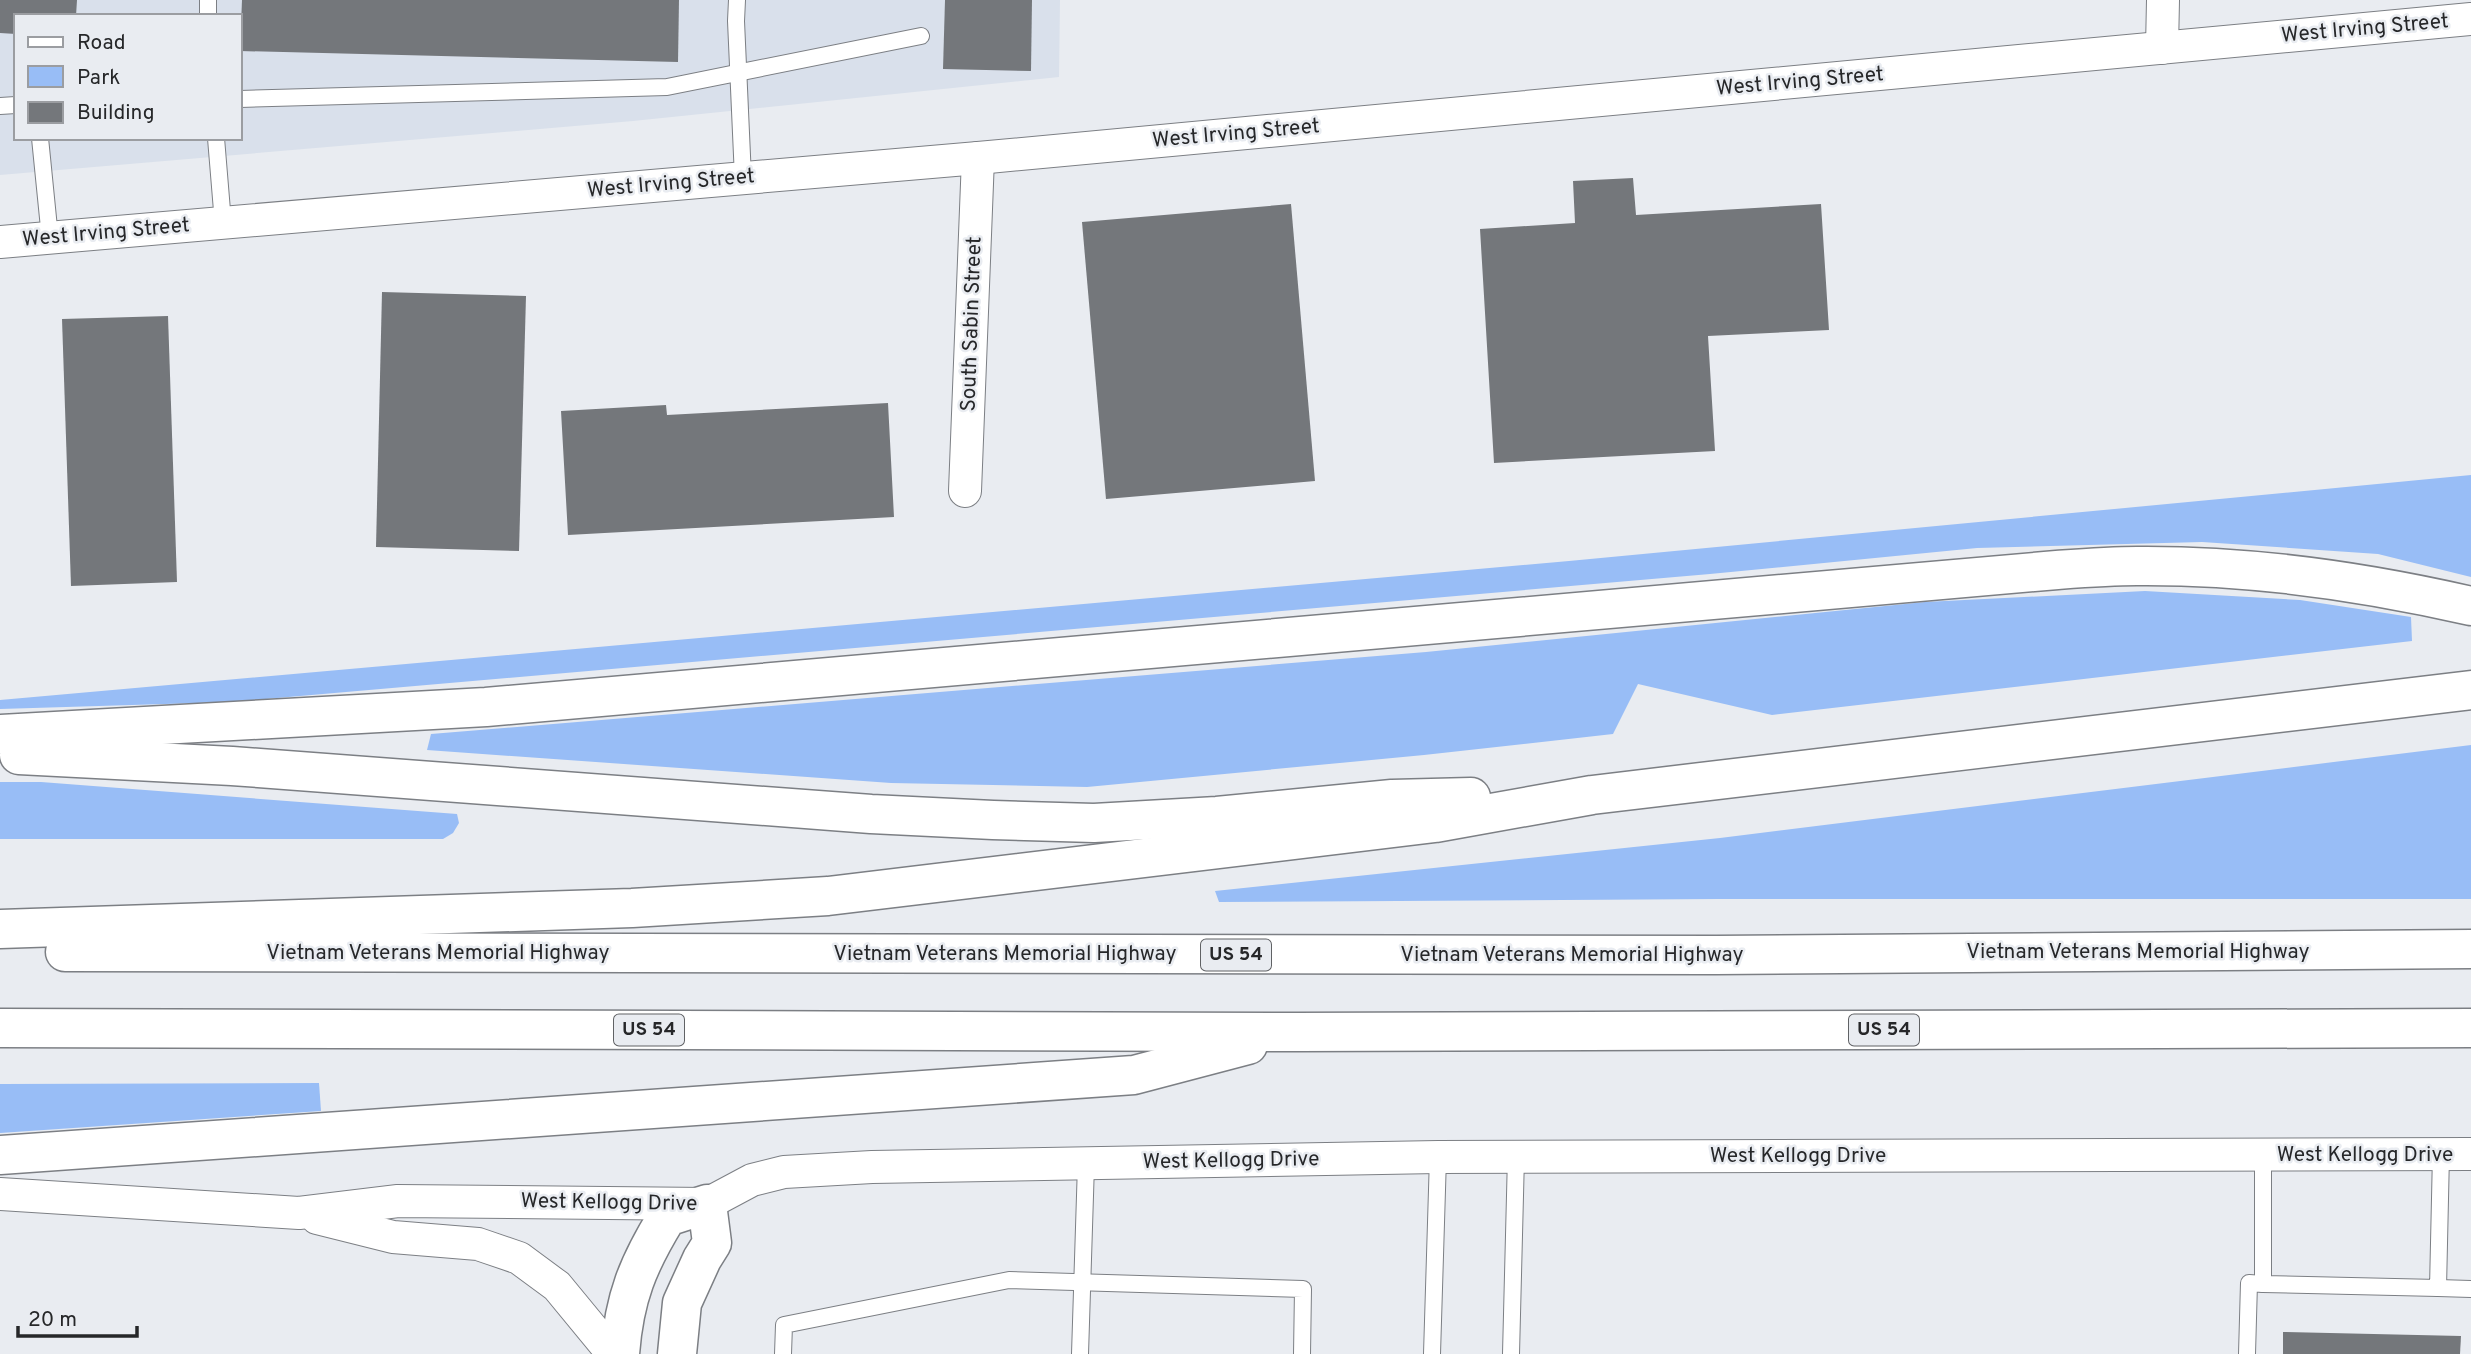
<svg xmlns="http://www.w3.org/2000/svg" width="2471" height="1354" font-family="Overpass,sans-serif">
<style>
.built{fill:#d9e0eb;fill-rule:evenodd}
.green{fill:#98bdf6}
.building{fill:#74777b}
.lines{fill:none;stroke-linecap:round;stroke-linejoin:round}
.service-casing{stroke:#7c7f84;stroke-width:18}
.minor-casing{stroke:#7c7f84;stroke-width:34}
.tertiary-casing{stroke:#7c7f84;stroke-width:41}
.motorway-casing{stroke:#7c7f84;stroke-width:41}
.service{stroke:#fff;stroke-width:16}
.minor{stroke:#fff;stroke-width:32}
.tertiary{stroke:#fff;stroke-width:38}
.motorway{stroke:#fff;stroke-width:38}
.labels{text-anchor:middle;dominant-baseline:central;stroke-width:5;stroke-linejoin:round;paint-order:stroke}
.shield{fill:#e9ecf1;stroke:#606265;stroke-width:2}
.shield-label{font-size:19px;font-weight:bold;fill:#262729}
.street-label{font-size:21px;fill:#262729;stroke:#e9ecf1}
</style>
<rect width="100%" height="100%" fill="#e9ecf1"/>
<path class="built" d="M 0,0 L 1060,0 L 1059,77 L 633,121 L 0,175 ZM 16,16 L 240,16 L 240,138 L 16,138 Z"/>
<g class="green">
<polygon points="2471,475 2471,577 2378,554 2202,542 1977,548 1710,574 231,702 0,709 0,700 1569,561"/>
<polygon points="2145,591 2300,600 2411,617 2412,641 1772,715 1638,684 1613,734 1424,755 1087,787 891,783 427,750 431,734 1426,652 1925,602"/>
<polygon points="2471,745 2471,899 1717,899 1219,902 1215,891 1720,838"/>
<polygon points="0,782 41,782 457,814 459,823 453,833 443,839 0,839"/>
<polygon points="319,1083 321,1111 0,1133 0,1084"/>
</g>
<g class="building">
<polygon points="0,0 77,0 76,16 16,16 16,34 0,33"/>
<polygon points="242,0 679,0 678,62 240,51"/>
<polygon points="945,0 1032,0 1031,71 943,69"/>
<polygon points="1633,178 1636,215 1821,204 1829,330 1708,336 1715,451 1494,463 1480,229 1575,223 1573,181"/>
<polygon points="1291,204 1315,481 1106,499 1082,222"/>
<polygon points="382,292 526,296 519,551 376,547"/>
<polygon points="168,316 177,582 71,586 62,319"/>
<polygon points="888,403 894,517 568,535 561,411 666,405 667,415"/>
<polygon points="2283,1332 2461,1336 2460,1354 2283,1354"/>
</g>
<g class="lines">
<defs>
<g id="service">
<polyline points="208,0 208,16"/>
<polyline points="737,0 736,21 743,178"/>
<polyline points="240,99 667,87 921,36"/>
<polyline points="0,106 16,105"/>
<polyline points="40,138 50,238"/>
<polyline points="216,138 223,223"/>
<polyline points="2263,1155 2263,1284 2438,1288 2441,1154"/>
<polyline points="2438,1288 2471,1289"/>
<polyline points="783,1354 784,1325 1009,1280 1303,1289 1302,1354"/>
<polyline points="1080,1354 1086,1164"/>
<polyline points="1432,1354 1438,1157"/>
<polyline points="1511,1354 1516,1156"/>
<polyline points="2247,1354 2249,1283 2263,1284"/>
</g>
<g id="minor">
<polyline points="2162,48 2163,0"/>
<polyline points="0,242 978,158 2471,19"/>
<polyline points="965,491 978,158"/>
<polyline points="0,1194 299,1213 398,1201 707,1204 752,1180 784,1172 872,1167 1438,1157 2471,1154"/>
<polyline points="317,1218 393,1237 478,1244 519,1258 557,1286 613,1354"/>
</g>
<path id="tertiary" d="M 620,1354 C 624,1298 638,1264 667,1217 L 707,1204 L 712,1243 L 702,1259 L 682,1303 L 677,1354"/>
<g id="motorway">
<path d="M 0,734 L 486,707 L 2057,570 C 2084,568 2110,566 2137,566 C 2249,565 2362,581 2471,606"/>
<polyline points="19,755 232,766 871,814 993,820 1094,823 1217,816 1392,799 1471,797"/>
<polyline points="0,929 632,908 828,896 1435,823 1592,795 2471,690"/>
<polyline points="65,952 1716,955 2471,949"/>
<polyline points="0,1028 1298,1032 2471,1028"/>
<polyline points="0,1155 1134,1075 1248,1045"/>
</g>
</defs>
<use href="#service" class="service-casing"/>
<use href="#minor" class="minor-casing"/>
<use href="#tertiary" class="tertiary-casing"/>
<use href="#motorway" class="motorway-casing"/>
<use href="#service" class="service"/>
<use href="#minor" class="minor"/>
<use href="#tertiary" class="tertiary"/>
<use href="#motorway" class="motorway"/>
</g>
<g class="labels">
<g class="shield">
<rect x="1201" y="939.5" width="70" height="31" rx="5"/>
<rect x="614" y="1014.5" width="70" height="31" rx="5"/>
<rect x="1849" y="1014.5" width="70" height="31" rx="5"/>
</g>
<g class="shield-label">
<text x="1236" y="955">US 54</text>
<text x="649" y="1030">US 54</text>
<text x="1884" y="1030">US 54</text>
</g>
<g class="street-label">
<text transform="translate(2365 29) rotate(-5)">West Irving Street</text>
<text transform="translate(1800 82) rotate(-5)">West Irving Street</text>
<text transform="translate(1236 134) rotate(-5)">West Irving Street</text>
<text transform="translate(671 184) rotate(-5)">West Irving Street</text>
<text transform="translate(106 233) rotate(-5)">West Irving Street</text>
<text transform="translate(972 324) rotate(-88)">South Sabin Street</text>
<text x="2138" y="952">Vietnam Veterans Memorial Highway</text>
<text x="438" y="953">Vietnam Veterans Memorial Highway</text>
<text x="1005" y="954">Vietnam Veterans Memorial Highway</text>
<text x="1572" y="955">Vietnam Veterans Memorial Highway</text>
<text x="2365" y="1155">West Kellogg Drive</text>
<text x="1798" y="1156">West Kellogg Drive</text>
<text transform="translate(1231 1161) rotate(-1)">West Kellogg Drive</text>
<text transform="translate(609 1203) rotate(1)">West Kellogg Drive</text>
</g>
</g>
<rect x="14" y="14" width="228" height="126" fill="#e9ecf1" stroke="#9b9da1" stroke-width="2"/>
<rect x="28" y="37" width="35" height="10" fill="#ffffff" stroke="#9b9da1" stroke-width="2"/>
<text x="77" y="49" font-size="21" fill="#262729">Road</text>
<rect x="28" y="66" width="35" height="21" fill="#98bdf6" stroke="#9b9da1" stroke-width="2"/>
<text x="77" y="84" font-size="21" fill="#262729">Park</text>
<rect x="28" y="102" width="35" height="21" fill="#74777b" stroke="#9b9da1" stroke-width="2"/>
<text x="77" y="119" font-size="21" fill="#262729">Building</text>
<path d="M18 1326v10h119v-10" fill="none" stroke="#262729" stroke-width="3.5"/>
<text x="28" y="1326" font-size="21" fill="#262729" stroke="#e9ecf1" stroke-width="5" paint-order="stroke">20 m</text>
</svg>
